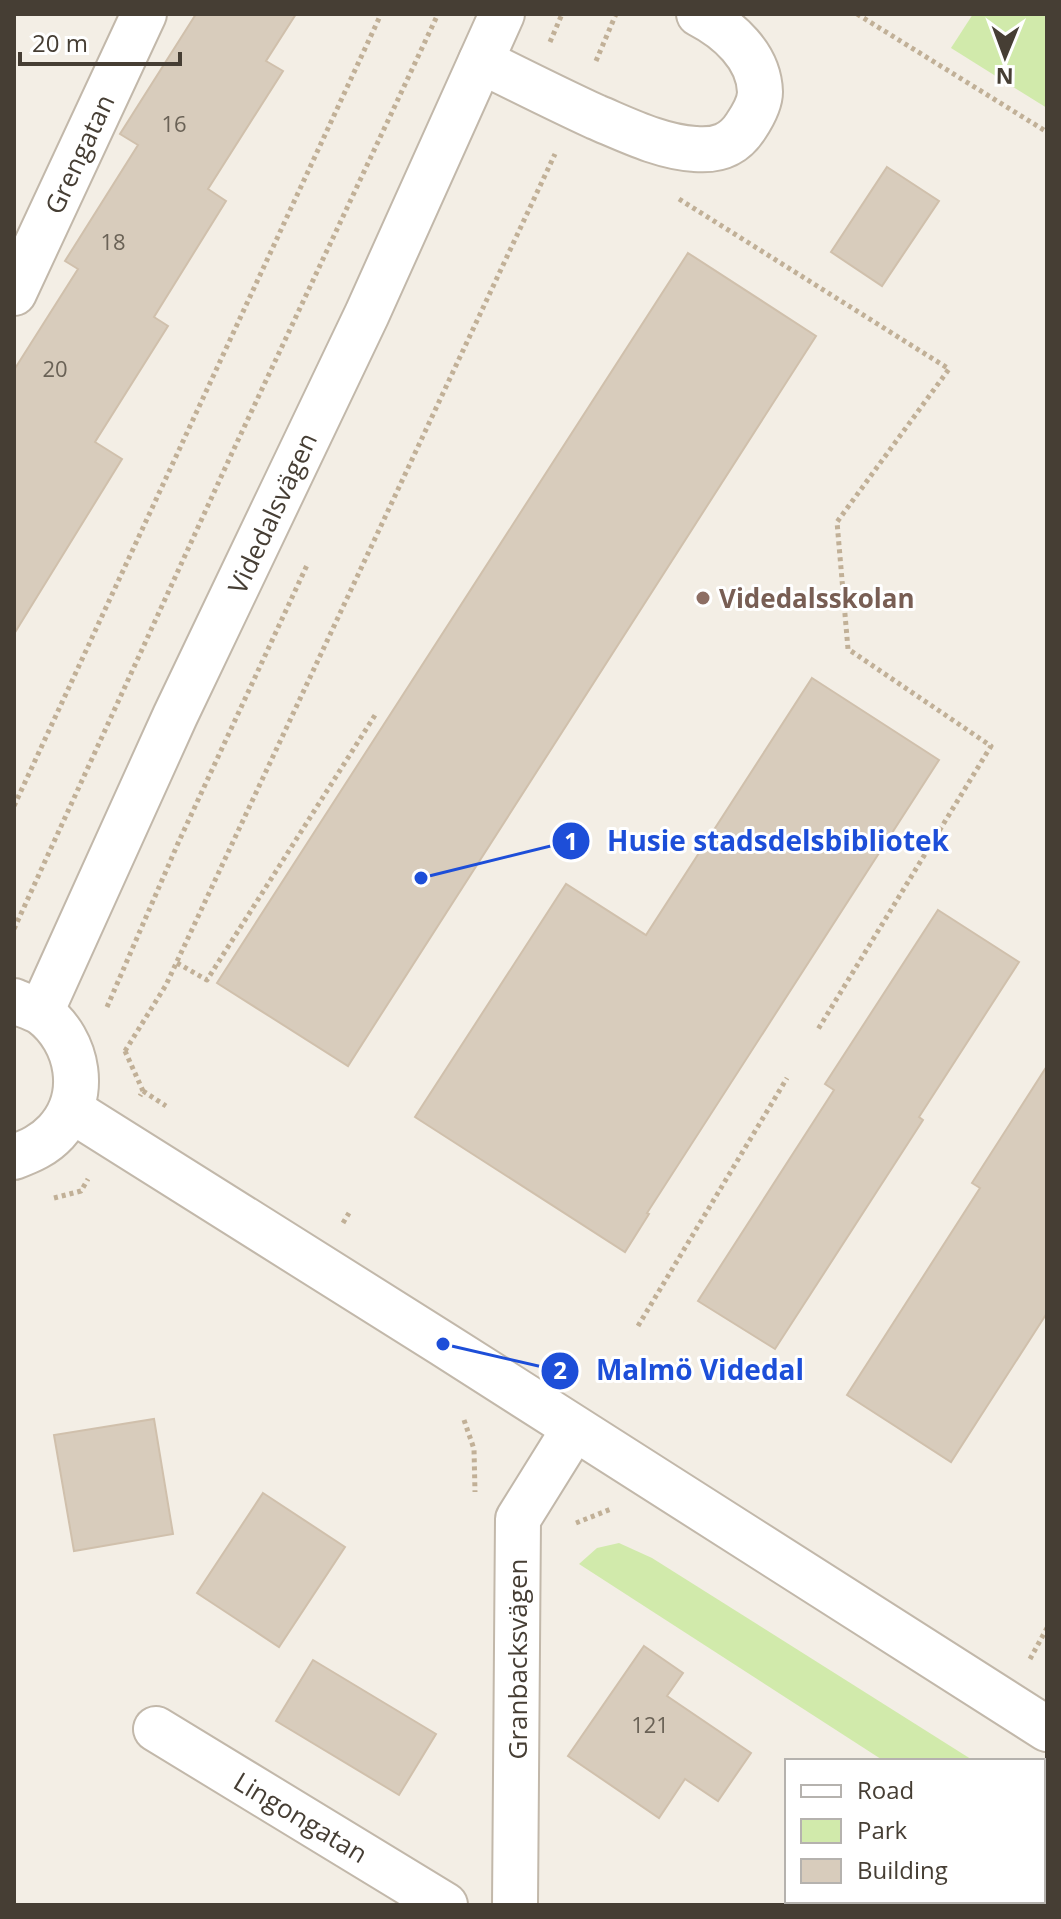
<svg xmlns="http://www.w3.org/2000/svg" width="1061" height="1919" font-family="'Open Sans',sans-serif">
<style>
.green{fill:#d1eaab}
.building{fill:#d8ccbc;stroke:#d0c0ac;stroke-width:2}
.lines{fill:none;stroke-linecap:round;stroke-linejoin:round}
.minor-casing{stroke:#c2b8aa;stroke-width:48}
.path{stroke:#c1b097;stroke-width:5;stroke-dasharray:4 4;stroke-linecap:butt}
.minor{stroke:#fff;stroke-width:44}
.education-dot{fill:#8d6e63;stroke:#fff;stroke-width:3}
.labels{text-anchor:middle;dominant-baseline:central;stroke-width:6;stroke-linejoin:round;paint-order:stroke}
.number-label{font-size:22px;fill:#6a6256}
.street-label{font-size:26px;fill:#463e34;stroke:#fff}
.education-label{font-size:26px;font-weight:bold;fill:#785e54;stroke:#fff;text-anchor:start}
.leader{fill:none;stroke:#1d4ed8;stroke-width:3}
.callout-dot{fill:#1d4ed8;stroke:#fff;stroke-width:3}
.mark-label{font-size:24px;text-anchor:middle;font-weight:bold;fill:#fff}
.callout-label{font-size:28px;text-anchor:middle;font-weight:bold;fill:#1d4ed8;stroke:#fff;stroke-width:6;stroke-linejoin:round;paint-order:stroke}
</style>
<rect width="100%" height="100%" fill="#f3eee5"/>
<g class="green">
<polygon points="973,14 1047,14 1047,108 951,48"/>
<polygon points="619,1543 652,1558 974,1761 884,1761 579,1564 597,1548"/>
</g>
<g class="building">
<polygon points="196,14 296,14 266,61 283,71 208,189 226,201 154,317 168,326 95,442 122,459 14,634 14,370 78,269 65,261 138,145 120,134"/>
<polygon points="887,167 939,201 882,286 831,252"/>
<polygon points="688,253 816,336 348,1066 217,983"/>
<polygon points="812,678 939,760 647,1213 649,1214 625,1252 415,1117 566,884 646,935"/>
<polygon points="938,910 1019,962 919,1117 923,1120 775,1349 698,1301 834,1090 825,1084"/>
<polygon points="1047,1066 1047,1313 951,1462 847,1395 980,1188 972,1183"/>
<polygon points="154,1419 173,1534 74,1551 54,1435"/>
<polygon points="263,1493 345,1547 279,1647 197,1593"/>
<polygon points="644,1646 683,1673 667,1696 751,1753 718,1801 685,1779 659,1818 568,1756"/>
<polygon points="313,1660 436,1734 399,1795 276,1721"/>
</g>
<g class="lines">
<defs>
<g id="minor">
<path d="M 481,61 C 519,80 557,99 596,117 C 627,130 661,147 695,149 C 717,151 734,145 746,126 C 752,117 760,103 760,92 C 759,56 728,29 699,14"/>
<polyline points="14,293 144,14"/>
<path d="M 14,1001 C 23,1005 34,1008 42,1013 C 79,1041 89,1097 56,1132 C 44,1145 30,1151 14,1157"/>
<polyline points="41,1012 175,716 367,314 502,14"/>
<polyline points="71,1110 443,1344 1047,1729"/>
<polyline points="156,1729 445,1905"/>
<polyline points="515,1905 518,1519 574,1429"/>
</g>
</defs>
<use href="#minor" class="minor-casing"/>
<g class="path">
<polyline points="857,14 1047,132"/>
<polyline points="550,42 562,14"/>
<polyline points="596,61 616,14"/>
<polyline points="679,199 949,369 837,522 848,649 991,746 817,1031"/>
<polyline points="14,806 381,14"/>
<polyline points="14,929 232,453 438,14"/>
<polyline points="177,963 207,980 377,712"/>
<polyline points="107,1007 179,841 308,563"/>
<polyline points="125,1051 166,985 555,154"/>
<polyline points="125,1051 143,1091 140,1096"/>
<polyline points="143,1091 166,1106"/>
<polyline points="54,1198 81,1191 88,1179"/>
<polyline points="343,1223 349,1213"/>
<polyline points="638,1326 787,1078"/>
<polyline points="464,1420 474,1449 475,1492"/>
<polyline points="576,1523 611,1509"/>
<polyline points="1030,1659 1047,1628"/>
</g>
<use href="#minor" class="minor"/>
</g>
<circle class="education-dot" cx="703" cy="598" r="8"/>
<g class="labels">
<g class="number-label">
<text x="174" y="123">16</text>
<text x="113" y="241">18</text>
<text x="55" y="368">20</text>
<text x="650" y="1724">121</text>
</g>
<g class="street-label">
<text transform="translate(79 154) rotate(-65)">Grengatan</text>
<text transform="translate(272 513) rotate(-65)">Videdalsvägen</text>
<text transform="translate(517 1659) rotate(-90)">Granbacksvägen</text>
<text transform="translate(301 1817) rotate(31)">Lingongatan</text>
</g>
<g class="education-label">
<text x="719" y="598">Videdalsskolan</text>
</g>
</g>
<path class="leader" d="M421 878L571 841M443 1344L560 1371"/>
<g class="callout-dot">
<circle cx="421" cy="878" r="8"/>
<circle cx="443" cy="1344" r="8"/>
<circle cx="571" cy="841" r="20"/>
<circle cx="560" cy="1371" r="20"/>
</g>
<g class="mark-label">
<text x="571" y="850">1</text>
<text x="560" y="1379">2</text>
</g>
<g class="callout-label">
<text x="778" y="851">Husie stadsdelsbibliotek</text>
<text x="700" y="1380">Malmö Videdal</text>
</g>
<rect width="1061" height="1919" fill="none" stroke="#463e34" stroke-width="32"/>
<rect x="785" y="1759" width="260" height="144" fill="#ffffff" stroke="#b5b2ae" stroke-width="2"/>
<rect x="801" y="1785" width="40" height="12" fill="#ffffff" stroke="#b5b2ae" stroke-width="2"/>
<text x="857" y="1799" font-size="24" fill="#463e34">Road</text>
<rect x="801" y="1819" width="40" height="24" fill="#d1eaab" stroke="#b5b2ae" stroke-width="2"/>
<text x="857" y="1839" font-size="24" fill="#463e34">Park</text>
<rect x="801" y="1859" width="40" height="24" fill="#d8ccbc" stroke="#b5b2ae" stroke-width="2"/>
<text x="857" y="1879" font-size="24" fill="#463e34">Building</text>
<g transform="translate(1005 56) rotate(181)" stroke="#ffffff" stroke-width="6" paint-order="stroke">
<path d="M0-6L14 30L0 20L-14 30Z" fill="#463e34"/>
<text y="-12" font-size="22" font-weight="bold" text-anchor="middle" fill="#463e34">N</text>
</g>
<path d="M20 52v12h160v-12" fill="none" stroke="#463e34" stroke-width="4"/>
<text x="32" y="52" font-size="24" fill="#463e34" stroke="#ffffff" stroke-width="6" paint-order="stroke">20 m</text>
</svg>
